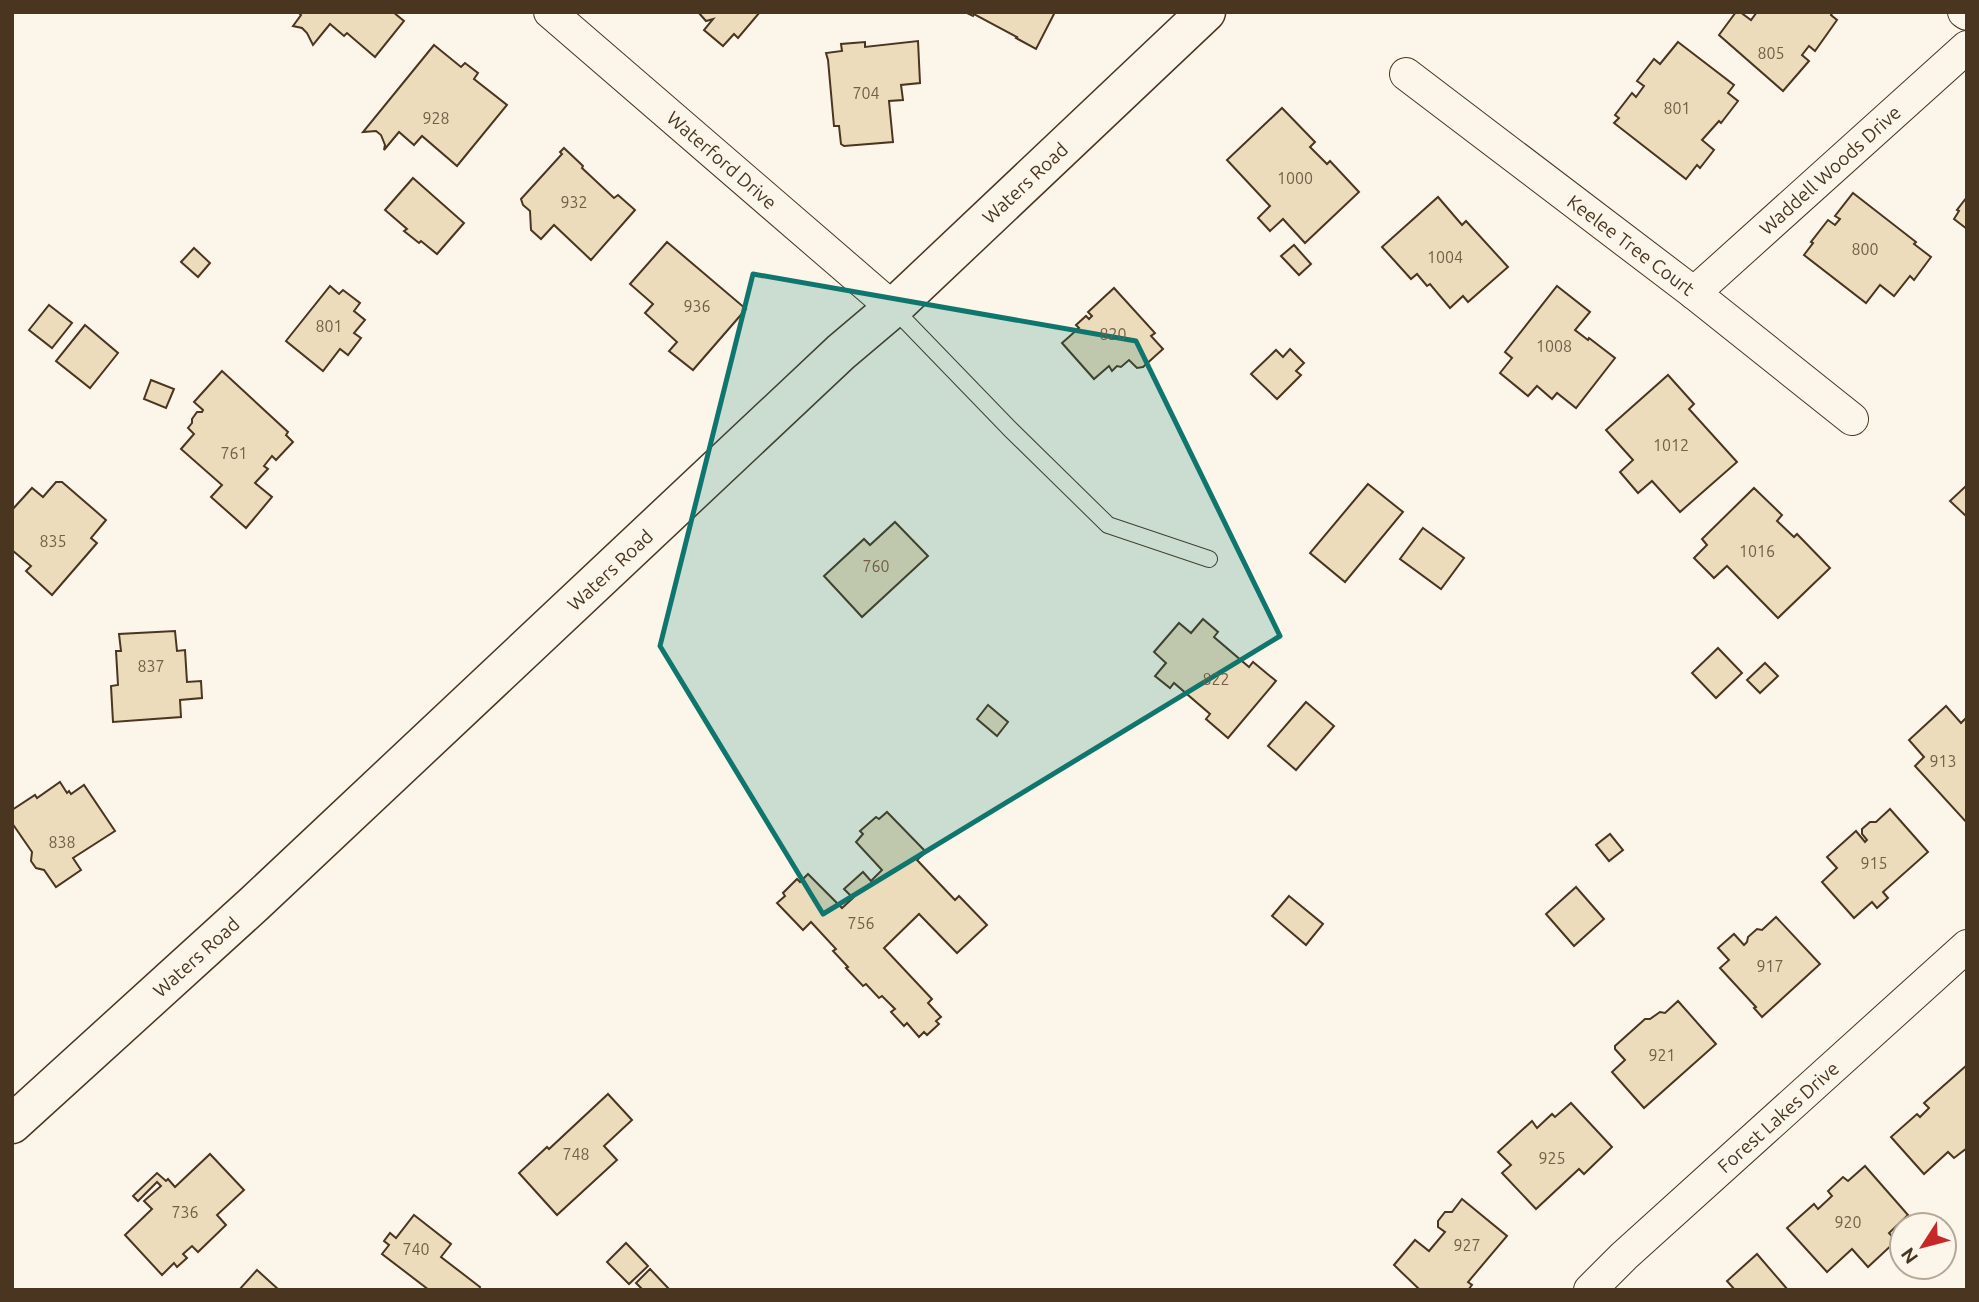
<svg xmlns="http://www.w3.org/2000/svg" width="1979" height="1302" font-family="Ubuntu,sans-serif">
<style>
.building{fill:#ecdcbc;stroke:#4a3520;stroke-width:2}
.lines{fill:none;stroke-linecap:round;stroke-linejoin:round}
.service-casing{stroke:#4a3520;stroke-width:18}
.minor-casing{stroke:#4a3520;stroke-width:34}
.tertiary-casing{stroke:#4a3520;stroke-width:41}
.service{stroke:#fbf6e9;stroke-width:16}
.minor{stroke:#fbf6e9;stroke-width:32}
.tertiary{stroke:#fbf6e9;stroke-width:38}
.marked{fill:#0f766e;fill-opacity:0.2;stroke:#0f766e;stroke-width:5;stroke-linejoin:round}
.labels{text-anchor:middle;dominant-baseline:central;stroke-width:5;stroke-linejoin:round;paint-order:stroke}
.number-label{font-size:16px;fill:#725f47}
.street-label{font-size:19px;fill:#4a3520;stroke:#fbf6e9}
</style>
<rect width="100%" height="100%" fill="#fbf6e9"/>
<g class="building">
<polygon points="298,12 393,12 404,21 375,57 347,33 344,36 330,24 313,45 307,33 302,28 293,26 301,15"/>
<polygon points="698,12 760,12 738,38 734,34 723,46 704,30 713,19 706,21"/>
<polygon points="965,12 1055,12 1036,49 1016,38 1017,37 974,14 973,16"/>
<polygon points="1736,12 1740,12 1751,20 1757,12 1833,12 1831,15 1837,20 1815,51 1809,46 1802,55 1809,61 1783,91 1719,35"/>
<polygon points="918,41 920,83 901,85 903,100 889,101 893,142 844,146 841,144 839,126 834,126 828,60 826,53 842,51 841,44 865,42 865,47"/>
<polygon points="1678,42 1734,85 1728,93 1738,101 1721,123 1719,121 1702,140 1714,150 1700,168 1697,165 1686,179 1614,123 1619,118 1615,115 1632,93 1636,97 1644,86 1637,81 1654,59 1660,64"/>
<polygon points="434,45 461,67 465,63 478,73 474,79 507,105 457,166 422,136 414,145 399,132 384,150 385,145 381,135 376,131 363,132"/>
<polygon points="1282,108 1315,142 1310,147 1327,164 1330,161 1359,192 1305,243 1283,219 1270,231 1258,218 1270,206 1227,160"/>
<polygon points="564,148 583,166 582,168 614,198 618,195 635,210 591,260 554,225 541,239 531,230 530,211 523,205 521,199 562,154 560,152"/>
<polygon points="413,178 464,223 437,254 421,241 419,243 404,231 407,229 385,210"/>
<polygon points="1853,193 1916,242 1914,244 1931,257 1914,280 1910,276 1894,296 1880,285 1866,303 1804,255 1813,243 1811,242 1828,220 1835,225 1840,219 1835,216"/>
<polygon points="1438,197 1462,225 1466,221 1508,267 1468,302 1463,296 1450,308 1430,284 1427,286 1417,274 1411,279 1382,247"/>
<polygon points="1967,197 1967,229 1954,219 1959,211 1957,210"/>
<polygon points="667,242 746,309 693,370 669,351 677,342 645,313 653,304 630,284"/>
<polygon points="1294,245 1311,264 1299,275 1281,256"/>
<polygon points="194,248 210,263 198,277 181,262"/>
<polygon points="330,286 339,294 343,290 360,303 354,311 365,320 354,333 361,338 348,355 340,349 323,371 286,341"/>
<polygon points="1557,286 1590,312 1575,330 1588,340 1589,338 1615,358 1576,408 1557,393 1552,399 1537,386 1528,396 1500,373 1512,358 1505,352"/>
<polygon points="1114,288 1155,333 1151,336 1163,349 1143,367 1137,368 1129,360 1121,367 1117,366 1112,371 1109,366 1094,379 1062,343 1079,328 1076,325 1086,316 1089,319 1092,316 1088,312"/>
<polygon points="49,305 72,323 52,348 29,330"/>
<polygon points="85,325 118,353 90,388 56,361"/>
<polygon points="1290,349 1304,363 1296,371 1301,375 1277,399 1251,374 1276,350 1283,357"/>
<polygon points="222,371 288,432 286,435 293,442 276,460 272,456 264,466 268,469 255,483 272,497 246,528 211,497 222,485 181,449 194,434 188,428 192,423 192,419 197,412 202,412 203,410 194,402"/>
<polygon points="1668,375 1694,404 1689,409 1737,462 1680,512 1652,481 1638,493 1620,472 1633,460 1606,430"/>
<polygon points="151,380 174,389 166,408 144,399"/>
<polygon points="56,482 62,482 106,520 91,538 97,543 52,595 26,571 31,566 12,550 12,510 32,488 43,497"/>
<polygon points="1368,484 1403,512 1345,582 1310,553"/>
<polygon points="1967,485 1967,517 1950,501"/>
<polygon points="1754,488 1782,515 1777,521 1794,537 1797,534 1830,568 1778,618 1727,566 1714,578 1694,558 1707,545 1702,539"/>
<polygon points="895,522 928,556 862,617 824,576 864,539 870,545"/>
<polygon points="1423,528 1464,558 1441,589 1400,559"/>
<polygon points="1203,619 1218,632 1214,637 1249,667 1253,662 1276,681 1228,738 1206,719 1210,714 1174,683 1170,688 1155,676 1166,663 1154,652 1179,623 1191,633"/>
<polygon points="175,631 177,651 185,650 187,682 201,681 202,698 180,700 181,717 113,722 111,686 118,685 116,651 121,651 119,634"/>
<polygon points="1718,648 1742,673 1716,698 1692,673"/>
<polygon points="1765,663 1778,676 1760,693 1747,680"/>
<polygon points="1306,702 1334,726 1296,770 1268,746"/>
<polygon points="988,705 1008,722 997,736 977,719"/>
<polygon points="1946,706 1961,723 1967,717 1967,823 1915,766 1924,757 1909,740"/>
<polygon points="60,782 67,793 69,791 71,794 84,785 115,831 73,858 81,870 56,887 44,870 36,868 31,861 32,852 12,823 12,810 35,795 37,798"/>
<polygon points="1890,809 1928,852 1883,892 1888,898 1877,908 1872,902 1854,918 1822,882 1837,868 1827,857 1856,831 1865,842 1867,840 1862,834 1862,829 1870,822 1876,822"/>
<polygon points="887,812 926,852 917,860 955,900 959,896 987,925 957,953 919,914 884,948 932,999 928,1003 941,1017 936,1021 939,1024 927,1035 924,1032 919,1037 907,1023 904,1026 891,1012 895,1009 882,996 879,998 866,984 863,986 846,968 848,967 833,951 836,949 811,922 803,930 777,903 785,896 783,893 797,879 800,882 808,874 842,908 853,898 844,889 863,872 871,881 882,870 856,842 863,834 860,831 876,817 879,819"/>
<polygon points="1610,834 1623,850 1609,861 1596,845"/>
<polygon points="1576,887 1604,919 1574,946 1546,914"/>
<polygon points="1289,896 1323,924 1306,945 1272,916"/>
<polygon points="1776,917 1820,964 1762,1017 1754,1008 1756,1007 1720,968 1729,960 1718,948 1734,934 1744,945 1747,942 1748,937 1757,929 1762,930"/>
<polygon points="1678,1001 1716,1044 1644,1108 1612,1072 1625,1060 1615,1049 1615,1046 1645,1019 1650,1019 1660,1012 1665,1013"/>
<polygon points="1967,1065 1967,1148 1954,1158 1948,1152 1924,1174 1891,1137 1917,1114 1920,1117 1929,1108 1924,1103"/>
<polygon points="608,1094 632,1120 604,1146 617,1160 557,1215 519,1173 547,1147 549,1149"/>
<polygon points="1571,1103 1612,1147 1584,1174 1579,1169 1536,1209 1502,1173 1511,1165 1498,1152 1532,1121 1537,1128 1552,1114 1555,1117"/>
<polygon points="210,1154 244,1190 217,1215 226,1225 198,1252 192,1246 183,1254 187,1258 177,1267 174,1263 162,1275 125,1235 152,1209 144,1201 161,1186 157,1182 138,1201 133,1196 157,1173 166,1181 168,1179 175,1187"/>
<polygon points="1865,1166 1908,1215 1889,1233 1896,1241 1868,1267 1852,1249 1827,1272 1787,1228 1814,1204 1818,1209 1832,1196 1828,1191 1843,1177 1848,1181"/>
<polygon points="1462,1199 1507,1236 1468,1282 1472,1285 1468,1290 1420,1290 1394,1265 1415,1240 1429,1251 1445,1232 1438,1227 1438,1221 1445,1212 1452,1212"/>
<polygon points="414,1215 451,1244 441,1257 480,1287 479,1290 429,1290 382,1254 389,1245 384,1241 390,1233 396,1238"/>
<polygon points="626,1243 648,1266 629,1284 607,1262"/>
<polygon points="1757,1254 1788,1290 1735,1290 1727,1281"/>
<polygon points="650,1269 669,1289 668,1290 643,1290 636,1283"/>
<polygon points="257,1270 279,1290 239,1290"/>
</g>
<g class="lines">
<defs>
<polyline id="service" points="893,308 1010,429 1108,525 1209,559"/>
<g id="minor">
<polyline points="550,12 893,308"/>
<polyline points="1964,12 1967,14"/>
<polyline points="1406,74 1694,293 1852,419"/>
<polyline points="1694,293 1967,47"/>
<polyline points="1590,1290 1624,1256 1967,946"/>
</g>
<polyline id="tertiary" points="12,1124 254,904 841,352 893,308 1206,12"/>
</defs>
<use href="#service" class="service-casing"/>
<use href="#minor" class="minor-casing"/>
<use href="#tertiary" class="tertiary-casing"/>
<use href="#service" class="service"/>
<use href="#minor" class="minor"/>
<use href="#tertiary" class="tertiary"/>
</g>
<path class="marked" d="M 753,274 L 1136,341 L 1280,636 L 823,914 L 660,646 Z"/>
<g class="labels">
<g class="number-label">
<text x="1771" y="53">805</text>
<text x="866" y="93">704</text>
<text x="1677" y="108">801</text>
<text x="436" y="118">928</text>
<text x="1295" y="178">1000</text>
<text x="574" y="202">932</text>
<text x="1865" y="249">800</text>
<text x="1445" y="257">1004</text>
<text x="697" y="306">936</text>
<text x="329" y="326">801</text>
<text x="1113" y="334">820</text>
<text x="1554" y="346">1008</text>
<text x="1671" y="445">1012</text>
<text x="234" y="453">761</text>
<text x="53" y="541">835</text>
<text x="1757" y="551">1016</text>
<text x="876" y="566">760</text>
<text x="151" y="666">837</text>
<text x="1216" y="679">822</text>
<text x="1943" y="761">913</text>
<text x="62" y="842">838</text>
<text x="1874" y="863">915</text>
<text x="861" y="923">756</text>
<text x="1770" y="966">917</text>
<text x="1662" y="1055">921</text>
<text x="576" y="1154">748</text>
<text x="1552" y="1158">925</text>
<text x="185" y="1212">736</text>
<text x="1848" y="1222">920</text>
<text x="1467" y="1245">927</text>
<text x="416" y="1249">740</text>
</g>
<g class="street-label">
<text transform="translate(722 160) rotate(41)">Waterford Drive</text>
<text transform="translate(1830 170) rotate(-42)">Waddell Woods Drive</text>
<text transform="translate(1025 183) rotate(-43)">Waters Road</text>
<text transform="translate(1631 245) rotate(37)">Keelee Tree Court</text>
<text transform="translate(610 570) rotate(-43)">Waters Road</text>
<text transform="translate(196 957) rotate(-42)">Waters Road</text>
<text transform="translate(1778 1117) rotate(-42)">Forest Lakes Drive</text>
</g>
</g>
<rect width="1979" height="1302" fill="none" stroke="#4a3520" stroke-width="28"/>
<g transform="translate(1923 1246) rotate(234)"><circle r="33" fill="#fbf6e9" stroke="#b4a999" stroke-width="2"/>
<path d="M0-5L12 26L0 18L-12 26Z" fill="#c62828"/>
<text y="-10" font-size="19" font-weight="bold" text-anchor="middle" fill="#4a3520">N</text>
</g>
</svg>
